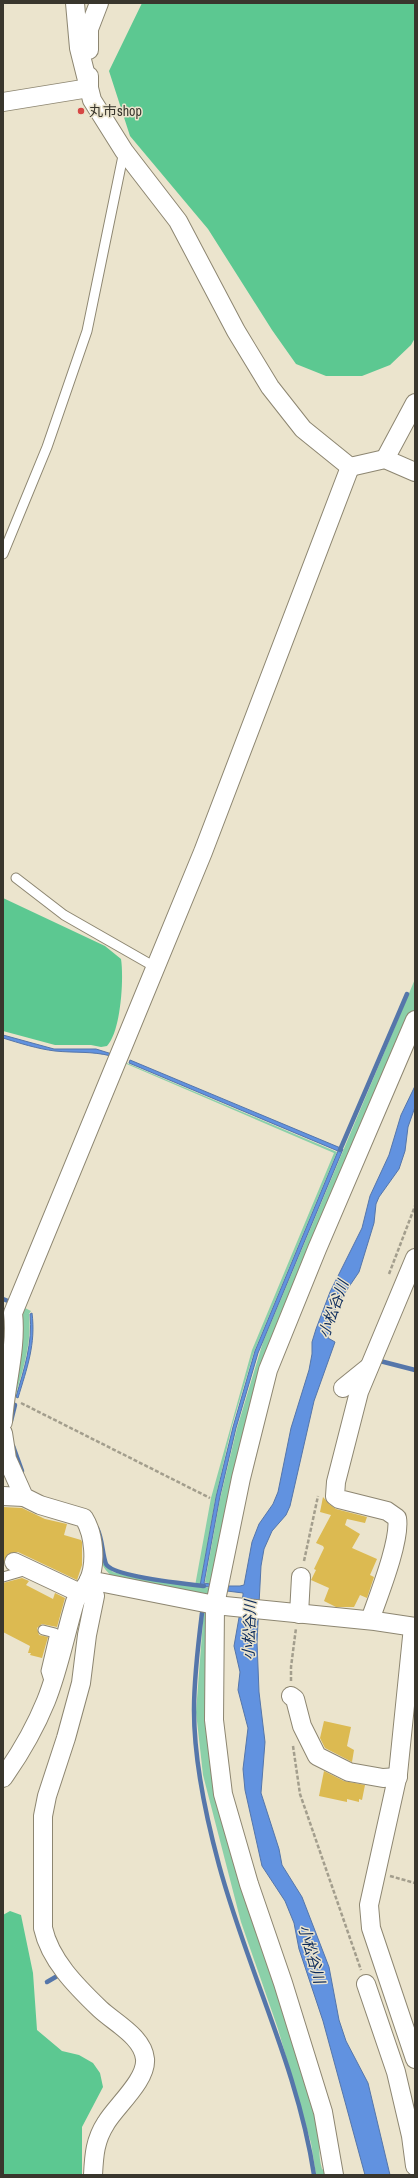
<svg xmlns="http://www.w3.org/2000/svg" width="418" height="2178" font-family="'Archivo Narrow','Noto Sans JP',sans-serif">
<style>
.green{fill:#8bd0a9}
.forest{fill:#5cc891}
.water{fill:#6192e0;stroke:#5576aa}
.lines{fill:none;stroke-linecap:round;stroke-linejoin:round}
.stream{stroke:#5576aa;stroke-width:4.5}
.building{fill:#dcba51}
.lane-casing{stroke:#8d8671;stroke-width:11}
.street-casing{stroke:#8d8671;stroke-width:20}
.path{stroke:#a39e8d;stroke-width:2.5;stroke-dasharray:4 2;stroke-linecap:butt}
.lane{stroke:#fff;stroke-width:9}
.street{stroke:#fff;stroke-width:18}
.poi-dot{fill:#d64744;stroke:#ebe4cd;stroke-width:1.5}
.labels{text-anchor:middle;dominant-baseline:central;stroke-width:3;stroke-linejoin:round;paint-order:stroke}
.poi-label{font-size:14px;fill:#39362d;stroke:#ebe4cd;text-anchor:start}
.water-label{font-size:15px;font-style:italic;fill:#0b2a5b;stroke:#ebe4cd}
</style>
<rect width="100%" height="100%" fill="#ebe4cd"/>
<g class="green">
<path d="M 415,979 L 415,1015 L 278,1339 C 249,1419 233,1500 218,1584 L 215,1594 L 206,1599 L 116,1578 C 92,1566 103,1540 89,1520 C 81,1509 50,1504 36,1498 C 17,1490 4,1442 5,1422 C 5,1416 7,1410 8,1404 L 13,1404 C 5,1441 14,1454 27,1489 L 31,1494 L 80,1512 L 90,1518 L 98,1534 L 104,1564 L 113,1572 L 137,1578 L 195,1586 L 211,1498 L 252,1350 L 334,1153 L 122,1062 L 122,1061 L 337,1152 L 254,1352 L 232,1426 L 215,1500 L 200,1586 L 210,1588 L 210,1584 L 205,1582 L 220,1499 L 237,1428 L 263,1342 Z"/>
<path d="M 23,1307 L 31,1311 L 29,1314 C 32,1344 23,1369 15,1398 L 11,1396 L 20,1347 Z"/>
<path d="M 204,1608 L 208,1611 L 211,1718 L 322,2129 C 319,2143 318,2155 322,2169 L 330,2175 L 316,2175 L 311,2143 L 278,2029 L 241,1922 L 203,1775 L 196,1712 Z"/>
</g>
<g class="forest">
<polygon points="142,3 415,3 415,338 411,345 390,365 362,376 326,376 296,364 272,330 208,229 130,136 109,71"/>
<path d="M 3,898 L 105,946 L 121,959 C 124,978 121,1031 107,1046 L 101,1047 L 91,1045 L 55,1045 L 3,1031 Z"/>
<polygon points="10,1911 21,1915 33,1973 37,2030 62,2051 79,2055 93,2063 100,2073 103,2087 82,2127 82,2175 3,2175 3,1915"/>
</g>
<g class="water">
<path d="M 3,1035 L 54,1049 L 96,1049 L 112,1054 L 111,1056 C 92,1051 74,1053 55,1051 C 38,1049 19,1043 3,1038 Z"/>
<polygon points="130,1060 343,1149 258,1353 236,1428 220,1496 204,1583 210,1584 210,1587 200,1586 216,1497 233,1427 255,1351 338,1151 129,1063"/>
<polygon points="415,1086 415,1107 408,1127 405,1151 399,1169 379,1197 376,1204 374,1223 359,1272 342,1297 333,1314 328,1338 335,1342 314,1401 290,1506 286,1515 272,1531 264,1549 261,1566 257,1642 259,1692 265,1742 261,1793 279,1849 282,1865 302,1897 329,1967 339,2020 346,2041 368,2083 390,2175 365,2175 323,2021 299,1949 294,1923 285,1901 262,1866 245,1790 243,1769 248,1728 238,1690 240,1672 234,1646 243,1595 243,1593 227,1591 228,1586 240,1586 244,1585 252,1542 259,1524 273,1504 278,1492 291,1428 309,1370 312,1354 312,1342 316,1329 330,1292 362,1228 370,1196 389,1155 401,1115"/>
<path d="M 32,1313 C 36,1344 27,1368 18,1398 L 16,1397 C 24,1369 33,1343 30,1314 Z"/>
</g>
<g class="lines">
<g class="stream">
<polyline points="340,1150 407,994"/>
<polyline points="3,1299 13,1303"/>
<polyline points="380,1361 415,1370"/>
<polyline points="11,1421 15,1405"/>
<polyline points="13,1446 22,1471"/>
<path d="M 97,1528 C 103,1540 102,1554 106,1564 C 113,1577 188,1584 204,1586"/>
<path d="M 202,1613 C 198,1645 194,1678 194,1710 C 194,1760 206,1817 219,1865 C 247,1969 298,2068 314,2175"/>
<polyline points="47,1982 59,1975 61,1976"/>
</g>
</g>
<g class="building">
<polygon points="323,1497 329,1504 336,1509 367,1517 365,1523 347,1519 345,1525 360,1534 352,1548 377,1559 370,1575 374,1577 367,1598 360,1595 354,1607 336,1607 324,1601 329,1588 311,1580 316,1570 314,1569 324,1548 323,1546 316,1543 331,1515 320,1512"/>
<polygon points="3,1507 22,1508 45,1519 67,1524 64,1535 81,1540 82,1542 82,1565 77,1580 18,1552 8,1554 3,1565"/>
<polygon points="22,1578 29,1581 26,1585 53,1599 55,1593 65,1598 57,1627 42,1624 37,1628 39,1635 48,1637 42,1658 30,1655 31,1653 28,1653 30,1646 3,1632 3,1583"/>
<polygon points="324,1721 351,1727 347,1746 354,1750 352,1762 325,1748 320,1738"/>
<polygon points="324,1771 344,1781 365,1785 362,1800 359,1799 359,1802 347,1799 347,1802 319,1796"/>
</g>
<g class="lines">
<defs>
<g id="lane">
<polyline points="3,554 47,447 87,331 124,151"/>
<polyline points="16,878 64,915 155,967"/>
<polyline points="3,1577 27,1570"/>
<polyline points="43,1630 55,1633 46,1671 50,1684"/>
</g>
<g id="street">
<polyline points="75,3 79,48 92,100 124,151 178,221 236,331 270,387 303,429 350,467 385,459 415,472"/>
<polyline points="89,50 89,29 99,3"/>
<polyline points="3,102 89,88 89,76"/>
<polyline points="385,459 415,403"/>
<polyline points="343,1388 369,1367"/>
<path d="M 3,1422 C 5,1386 17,1349 13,1313 L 203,852 L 350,467"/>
<path d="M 3,1433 L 7,1459 L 24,1497 L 40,1505 L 84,1518 C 94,1534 97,1564 88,1582 C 84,1589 78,1595 75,1602 C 65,1635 59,1669 46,1701 C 35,1728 20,1754 3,1778"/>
<polyline points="3,1496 24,1497"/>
<polyline points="14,1562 80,1593"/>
<path d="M 89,1580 L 95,1596 L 87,1635 L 81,1683 L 66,1738 L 47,1796 L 43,1816 L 43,1928 C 50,1960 76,1986 100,2009 C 115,2023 143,2037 145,2059 C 147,2080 116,2106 106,2123 C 95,2140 94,2155 93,2175"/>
<polyline points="89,1580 215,1605 375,1621 415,1627"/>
<polyline points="299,1614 301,1577"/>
<path d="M 370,1620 C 378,1597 401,1540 397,1518 L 387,1511 L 339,1499 L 335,1496 L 336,1482 L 359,1392 L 415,1258"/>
<polyline points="413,1627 398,1774 369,1905 371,1928 415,2059"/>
<polyline points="291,1696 295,1699 302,1726 317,1756 349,1772 383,1778 398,1777"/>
<polyline points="366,1984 396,2072 411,2136 415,2166"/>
<polyline points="334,2175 323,2112 283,1983 249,1884 223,1794 214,1720 215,1605 241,1478 268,1370 317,1249 415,1020"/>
</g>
</defs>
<use href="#lane" class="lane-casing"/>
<use href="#street" class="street-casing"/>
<g class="path">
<polyline points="389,1274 415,1206"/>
<polyline points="21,1403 210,1498"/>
<polyline points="304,1561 318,1496"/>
<polyline points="291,1681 291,1667 296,1628"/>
<polyline points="293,1746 300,1794 361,1970"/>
<polyline points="390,1876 415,1883"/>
</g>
<use href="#lane" class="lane"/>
<use href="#street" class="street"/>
</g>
<circle class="poi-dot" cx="81" cy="111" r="4"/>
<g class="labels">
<g class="poi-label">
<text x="89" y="111">丸市shop</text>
</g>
<g class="water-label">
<text transform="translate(333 1309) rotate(-70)">小松谷川</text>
<text transform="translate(249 1630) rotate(-88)">小松谷川</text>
<text transform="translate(312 1954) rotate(74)">小松谷川</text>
</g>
</g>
<rect width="418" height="2178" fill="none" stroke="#39362d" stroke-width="8"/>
</svg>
